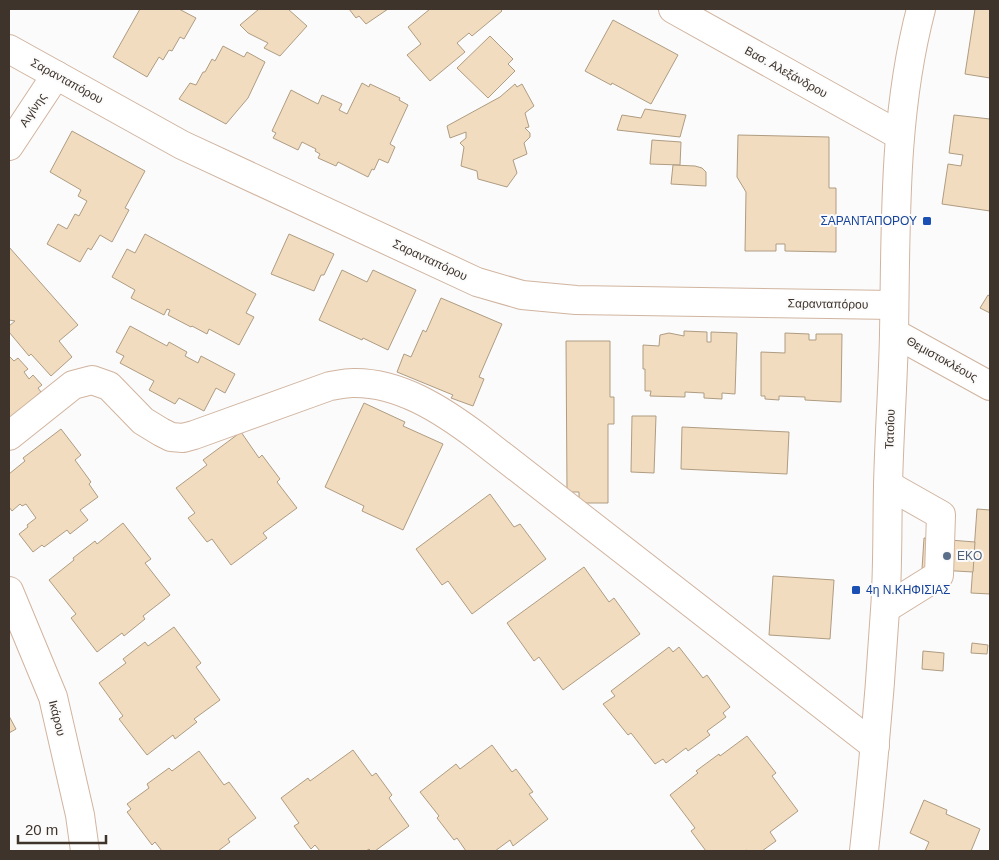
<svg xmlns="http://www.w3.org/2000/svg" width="999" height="860" font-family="Arial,sans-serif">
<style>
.building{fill:#f1dcc0;stroke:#af9c81}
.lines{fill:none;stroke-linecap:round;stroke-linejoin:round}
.minor-casing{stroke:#d1b49f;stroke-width:30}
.major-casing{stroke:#d1b49f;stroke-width:30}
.minor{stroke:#fff;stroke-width:28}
.major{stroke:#fff;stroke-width:28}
.transit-dot{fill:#1a4fb4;stroke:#fbfbfb;stroke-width:2}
.service-dot{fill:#5c6f8a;stroke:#fbfbfb;stroke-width:2}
.labels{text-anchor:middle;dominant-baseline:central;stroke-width:4;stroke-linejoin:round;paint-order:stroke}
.street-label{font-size:12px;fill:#3f342b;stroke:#fbfbfb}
.transit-label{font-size:12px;fill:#164399;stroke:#fbfbfb;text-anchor:end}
.service-label{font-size:12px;fill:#4e5e75;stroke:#fbfbfb;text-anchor:start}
</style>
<rect width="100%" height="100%" fill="#fbfbfb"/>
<g class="building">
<polygon points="140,9 179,9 196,18 184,39 180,37 172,51 169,50 163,60 159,57 147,77 113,57"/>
<polygon points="259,9 288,9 307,26 280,56 264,48 268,43 248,33 240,25"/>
<polygon points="349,9 388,9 366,24 359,16 356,18"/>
<polygon points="430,9 500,9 502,11 472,36 469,33 457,43 465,52 430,81 407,55 421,44 408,27"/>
<polygon points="975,9 990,9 990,78 965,74"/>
<polygon points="613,20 678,55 651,104 612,83 611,85 585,71"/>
<polygon points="490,36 513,59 508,64 515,71 488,98 457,68"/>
<polygon points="223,46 244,57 247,52 265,62 248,98 226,124 179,99 190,83 196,85 203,72 205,72 212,59 215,61"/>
<polygon points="362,83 369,87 370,84 400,98 399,100 408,105 390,144 395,147 388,163 379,159 374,170 372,169 368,177 338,162 336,166 318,158 320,154 315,151 316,149 302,142 298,150 273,138 276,133 272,131 291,90 318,104 322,95 342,104 339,110 347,114"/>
<polygon points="515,84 517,87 522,84 534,106 525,113 529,127 525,128 530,133 530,137 524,143 527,154 513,160 517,173 507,187 478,179 477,171 461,166 464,147 460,143 466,138 466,132 450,138 447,126 500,97"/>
<polygon points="645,109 686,115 680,137 617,130 622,115 641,118"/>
<polygon points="954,115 990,119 990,211 942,204 948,164 961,166 963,155 949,153"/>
<polygon points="72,131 145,171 125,208 129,210 112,242 100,235 91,250 88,248 80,262 47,244 58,224 67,229 75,214 79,216 87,201 78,196 81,190 50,172"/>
<polygon points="738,135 829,137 829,188 836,188 836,252 785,251 785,244 776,244 776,251 745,251 746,192 737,177"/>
<polygon points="652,140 681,142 680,165 650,164"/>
<polygon points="673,165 695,166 702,168 706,172 706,186 671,184"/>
<polygon points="145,234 256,294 246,313 254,317 239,345 209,329 207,334 192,326 191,327 168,315 170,310 167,309 164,315 131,298 135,290 112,277 127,249 135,253"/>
<polygon points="289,234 334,254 324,275 321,275 314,291 271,274"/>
<polygon points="9,247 78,325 59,341 72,357 51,376 31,354 29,356 9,332 9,326 15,321 9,320"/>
<polygon points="342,270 367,282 373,270 416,290 388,350 363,338 362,340 319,320"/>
<polygon points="988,295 990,296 990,313 980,308"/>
<polygon points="441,298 502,324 479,377 484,379 473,406 451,398 453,395 397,372 404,354 411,357 423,330 426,332"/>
<polygon points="130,326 167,346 169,342 187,352 185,356 198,363 201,356 235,374 225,393 216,388 204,411 179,398 175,404 149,390 154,381 120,363 124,356 116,352"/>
<polygon points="684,331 707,332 707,342 711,342 711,332 737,333 735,394 722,393 722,399 704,398 704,393 685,392 685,397 650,396 651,391 645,391 645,369 643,369 643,345 659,346 660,335 669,333 684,336"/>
<polygon points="785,333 809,334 809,340 816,340 816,334 842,334 841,402 805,400 805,397 779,396 779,400 765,399 765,396 761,396 761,352 785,353"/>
<polygon points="566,341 610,341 610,397 614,397 614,424 608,424 608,503 579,503 579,492 567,492"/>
<polygon points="10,357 14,361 18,358 28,369 24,372 29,379 33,375 42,385 38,388 41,392 9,421 9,358"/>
<polygon points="364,403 405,422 403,426 443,444 403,530 362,511 364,506 325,487"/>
<polygon points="632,416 656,416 654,473 631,472"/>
<polygon points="682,427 789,432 787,474 681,469"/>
<polygon points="61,429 81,455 75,460 91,482 89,484 98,497 80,510 88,520 70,534 67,530 44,547 42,545 33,552 19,534 28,527 27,525 36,518 26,504 22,506 20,504 12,511 9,507 9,474 25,461 23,458"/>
<polygon points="241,432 259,458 262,455 280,479 277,482 297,508 263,533 267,538 231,565 212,539 207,542 188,518 195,513 176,488 207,465 203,460"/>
<polygon points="490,494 514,527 520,524 546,559 472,614 448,581 442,585 416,549"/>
<polygon points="977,509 990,510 990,594 971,593"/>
<polygon points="123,523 151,559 145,563 170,595 143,616 145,619 124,636 122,633 97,652 71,618 76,614 49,580 74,560 73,558 95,541 97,544"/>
<polygon points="924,538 975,542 973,572 922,569"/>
<polygon points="584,567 609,602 614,598 640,634 563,690 539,657 534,661 507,623"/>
<polygon points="773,576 834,580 830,639 769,635"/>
<polygon points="174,627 201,663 196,667 220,700 194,719 197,722 175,739 173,735 147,755 119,719 123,716 99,683 126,663 123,659 145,642 148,646"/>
<polygon points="972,643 988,645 987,654 971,653"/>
<polygon points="669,647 673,652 679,647 703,678 707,675 730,707 723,713 726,717 707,731 710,735 688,751 686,748 666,763 663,759 655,764 631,733 628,735 603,704 615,696 611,691"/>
<polygon points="923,651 944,653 943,671 922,669"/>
<polygon points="9,716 16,729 9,733"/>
<polygon points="747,736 776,773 772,776 798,811 770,832 776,841 762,851 748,851 747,850 745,851 706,851 691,831 695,828 670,795 698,773 696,771 719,754 720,756"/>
<polygon points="492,745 512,772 516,769 533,792 529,794 548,819 513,846 510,840 495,851 466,851 457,838 454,840 437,818 439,816 420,792 456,764 460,769"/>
<polygon points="353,750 372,776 376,773 392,795 389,798 409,826 375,851 371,851 369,849 366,851 320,851 315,845 311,849 294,826 299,823 281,798 308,778 310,781"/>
<polygon points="199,751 224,785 229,782 256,818 228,839 230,842 218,851 162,851 155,842 152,845 127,812 131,809 127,804 149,788 147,784 169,768 172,771"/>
<polygon points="924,800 947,810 946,814 980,829 971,851 925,851 929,842 910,833"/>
</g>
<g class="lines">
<defs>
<g id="minor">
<polyline points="673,9 899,135"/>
<polyline points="9,49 182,145 477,282 522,295 576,300 894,305"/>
<polyline points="9,146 56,75"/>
<polyline points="894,333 990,386"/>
<path d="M 9,436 L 73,385 L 92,380 L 109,386 L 143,421 L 161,432 L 171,437 L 183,438 L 194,435 L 330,386 C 337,385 345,383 353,383 C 399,382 442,410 478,437 L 875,746"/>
<polyline points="9,591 53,697 80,815 85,851"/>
<polyline points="886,608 939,575 941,515 888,485"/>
</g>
<path id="major" d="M 864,851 C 873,771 880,691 885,610 C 888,569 887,528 888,487 C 889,436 893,385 894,334 C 896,224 893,116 921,9"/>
</defs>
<use href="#minor" class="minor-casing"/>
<use href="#major" class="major-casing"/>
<use href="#minor" class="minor"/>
<use href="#major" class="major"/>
</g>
<g class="transit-dot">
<rect x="922" y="216" width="10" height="10" rx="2.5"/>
<rect x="851" y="585" width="10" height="10" rx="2.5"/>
</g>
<circle class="service-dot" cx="947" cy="556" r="5"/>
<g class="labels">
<g class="street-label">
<text transform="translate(786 72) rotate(29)">Βασ. Αλεξάνδρου</text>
<text transform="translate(67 81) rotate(29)">Σαρανταπόρου</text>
<text transform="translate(33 110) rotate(-56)">Αιγίνης</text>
<text transform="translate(430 260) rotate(25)">Σαρανταπόρου</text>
<text transform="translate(828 304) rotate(1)">Σαρανταπόρου</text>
<text transform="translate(942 359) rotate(29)">Θεμιστοκλέους</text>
<text transform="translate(890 429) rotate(-88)">Τατοΐου</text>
<text transform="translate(57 718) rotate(76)">Ικάρου</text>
</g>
<g class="transit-label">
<text x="917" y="221">ΣΑΡΑΝΤΑΠΟΡΟΥ</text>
<text x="866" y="590" text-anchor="start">4η Ν.ΚΗΦΙΣΙΑΣ</text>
</g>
<g class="service-label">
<text x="957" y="556">EKO</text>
</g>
</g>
<rect width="999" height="860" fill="none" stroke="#3f342b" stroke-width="20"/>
<path d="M18 835v8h88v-8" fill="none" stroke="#3f342b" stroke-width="2.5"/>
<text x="25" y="835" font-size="15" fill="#3f342b" stroke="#fbfbfb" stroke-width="4" paint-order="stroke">20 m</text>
</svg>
